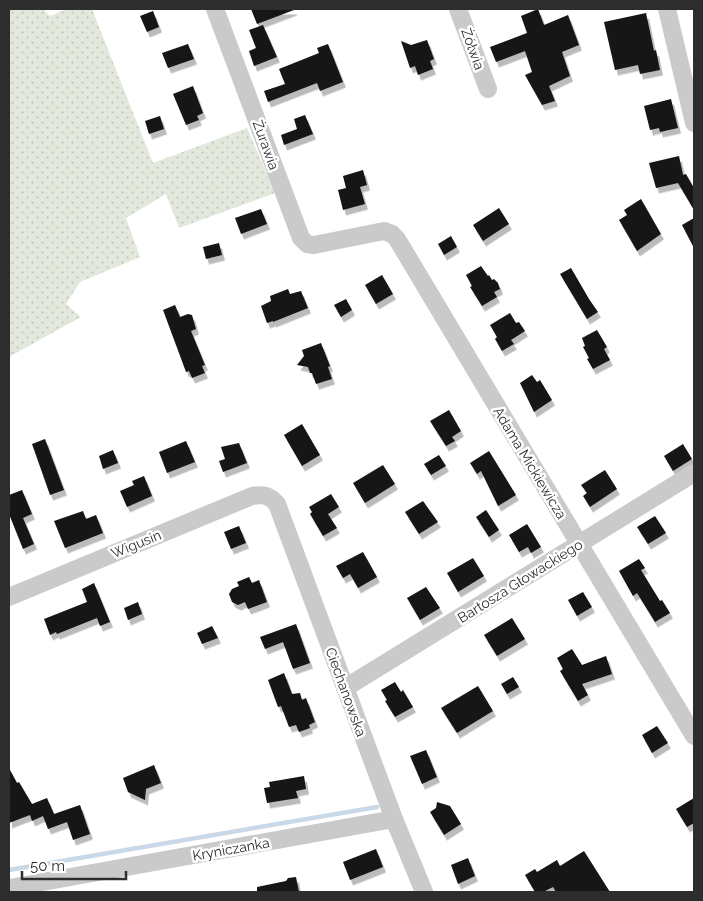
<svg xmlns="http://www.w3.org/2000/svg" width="703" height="901" font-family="Raleway,sans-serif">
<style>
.grass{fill:url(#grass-dots)}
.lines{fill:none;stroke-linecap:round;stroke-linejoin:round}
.stream{stroke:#cad9e7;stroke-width:4.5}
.building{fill:#141414;filter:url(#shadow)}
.minor{stroke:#cacaca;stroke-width:18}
.labels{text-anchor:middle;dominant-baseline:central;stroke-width:5;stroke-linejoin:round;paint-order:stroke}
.street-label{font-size:14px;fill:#2d2d2d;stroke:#fff}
</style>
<defs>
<pattern id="grass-dots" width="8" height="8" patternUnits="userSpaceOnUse" patternTransform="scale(1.25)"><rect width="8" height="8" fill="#e2e9dc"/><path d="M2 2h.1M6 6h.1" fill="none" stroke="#c2c8bd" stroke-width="1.8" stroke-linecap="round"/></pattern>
<filter id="shadow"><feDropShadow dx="3" dy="5.5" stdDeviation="0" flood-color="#0004"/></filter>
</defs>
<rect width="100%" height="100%" fill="#fff"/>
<polygon class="grass" points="9,9 43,9 50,16 66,9 92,9 153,163 247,128 275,193 179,228 166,194 126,218 140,257 80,282 66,304 81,317 9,357"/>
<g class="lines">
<polyline class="stream" points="9,870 377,807"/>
</g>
<g class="building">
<polygon points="251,9 294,9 294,10 257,24"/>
<polygon points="538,9 544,25 568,15 579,45 562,52 570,76 549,86 555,101 542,105 525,75 532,72 525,51 496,62 490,47 527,33 521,16"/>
<polygon points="153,11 159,27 147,32 140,16"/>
<polygon points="646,13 654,51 656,50 660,70 640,74 638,65 615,70 604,22"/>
<polygon points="263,25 277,57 254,66 249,51 256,48 249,30"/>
<polygon points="427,40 434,59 430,61 433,69 418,75 415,66 410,68 401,41 411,45"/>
<polygon points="188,44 194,59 168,68 162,53"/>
<polygon points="328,44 343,82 320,91 317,83 268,102 264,91 285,84 279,69 319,53 317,48"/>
<polygon points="193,86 203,113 197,116 199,120 186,125 173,94"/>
<polygon points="671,99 678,128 660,132 659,128 650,130 644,106"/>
<polygon points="305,115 313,134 284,145 281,135 297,129 294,119"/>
<polygon points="160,116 164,129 149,134 145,121"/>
<polygon points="679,156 683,175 686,174 694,188 694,210 678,183 656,188 649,163"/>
<polygon points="363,170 367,185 360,187 365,204 343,210 338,190 346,188 343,176"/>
<polygon points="641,199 661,234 637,251 619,220 627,215 624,210"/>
<polygon points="499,208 509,224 483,241 473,225"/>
<polygon points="261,209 267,224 241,234 235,218"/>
<polygon points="694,218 694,248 682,225"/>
<polygon points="451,236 457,247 444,255 438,244"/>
<polygon points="219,243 222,255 206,259 203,247"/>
<polygon points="481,266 488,276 489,275 492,280 494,279 498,283 500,289 494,292 497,297 482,306 470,287 472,286 466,275"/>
<polygon points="571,268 589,299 598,312 587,319 560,274"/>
<polygon points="382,275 393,294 376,304 365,285"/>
<polygon points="288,289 290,294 301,291 308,308 273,322 273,321 267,323 261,306 271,301 270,296"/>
<polygon points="346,299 352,310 341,317 334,305"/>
<polygon points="175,305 180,317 188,314 192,315 196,329 191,331 205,365 202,366 205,373 192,378 189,371 186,372 163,310"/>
<polygon points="510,313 516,323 519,322 525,331 511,340 514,344 502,351 495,339 497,337 490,325"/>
<polygon points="597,330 607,347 604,349 610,360 593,369 587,359 589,358 583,347 585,346 582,338"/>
<polygon points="321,343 330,366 328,367 332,379 316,384 312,373 310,373 308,367 297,365 304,356 302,350"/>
<polygon points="532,375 537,382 540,380 552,400 534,412 520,383"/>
<polygon points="449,410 461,431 452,437 455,441 446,446 430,421"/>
<polygon points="302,424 320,455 302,466 284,435"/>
<polygon points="45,439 64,490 50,495 32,444"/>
<polygon points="186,441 195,462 167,473 159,452"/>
<polygon points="239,443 247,463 223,472 219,461 225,459 221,447"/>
<polygon points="683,444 692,459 673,471 664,456"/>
<polygon points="113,450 118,463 103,469 99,456"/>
<polygon points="489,451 516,495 498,506 481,471 477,474 470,463"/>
<polygon points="439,455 446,466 431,475 424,464"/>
<polygon points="383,465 395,484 365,503 353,483"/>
<polygon points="605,470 617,489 590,507 583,496 587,493 581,485"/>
<polygon points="144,476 152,496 127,507 120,491 134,485 132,481"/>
<polygon points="22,490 32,514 23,518 34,544 23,549 9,514 9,495"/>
<polygon points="331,494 339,507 328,514 337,528 323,536 310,514 312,512 309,507"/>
<polygon points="423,501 438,522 419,534 405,512"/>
<polygon points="486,510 499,530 489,537 476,517"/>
<polygon points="83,511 86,519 96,515 103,533 65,548 54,521"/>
<polygon points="655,516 666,533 648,544 637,527"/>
<polygon points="527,524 541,547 531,553 528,547 519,552 509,535"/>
<polygon points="239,526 246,543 231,549 224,532"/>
<polygon points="363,552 377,577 358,588 350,574 343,578 336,566"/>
<polygon points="473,558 484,576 458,592 447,573"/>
<polygon points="639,559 645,568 641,570 660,601 662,600 670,613 655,622 637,593 633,596 619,571"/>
<polygon points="249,577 252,583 259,580 267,602 248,609 245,602 238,605 232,602 229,594 232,589 239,586 237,582"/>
<polygon points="94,583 110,622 100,626 97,618 57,634 56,632 50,635 44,619 87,602 82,589"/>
<polygon points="426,587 440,608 420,620 407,598"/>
<polygon points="583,592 592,607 577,616 568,600"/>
<polygon points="138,602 142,614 128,620 124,608"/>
<polygon points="512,618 525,639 497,656 484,635"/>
<polygon points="296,624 310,663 293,669 283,642 265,649 260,637"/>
<polygon points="212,626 218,638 202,644 197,633"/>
<polygon points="572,649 582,665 606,656 612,674 582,684 588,695 578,701 560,671 563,669 557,658"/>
<polygon points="284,673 292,694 300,693 302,700 306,698 315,722 309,725 310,728 299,732 296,725 289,727 281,706 278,707 268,680"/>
<polygon points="513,677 519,687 507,694 501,684"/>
<polygon points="395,682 401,692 403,690 413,707 395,717 385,701 387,700 381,690"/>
<polygon points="478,686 493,711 457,733 441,708"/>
<polygon points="657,726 668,743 652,753 642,735"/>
<polygon points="426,750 437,777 422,784 410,756"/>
<polygon points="154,765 161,783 146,789 145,800 128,792 123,778"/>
<polygon points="9,768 17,783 19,782 32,804 47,798 54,814 80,805 90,834 73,840 67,822 48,829 43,816 32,821 30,815 9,823"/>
<polygon points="304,776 306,789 296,791 298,798 267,803 264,788 270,787 269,782"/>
<polygon points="694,798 694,823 687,827 676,809"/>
<polygon points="437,802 450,806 461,824 444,835 430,812 436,808"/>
<polygon points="376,849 383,867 350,880 343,862"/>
<polygon points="584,851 610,892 556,892 553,887 543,892 535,892 525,875 535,869 537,872 557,860 560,866"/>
<polygon points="468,858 475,876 458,884 451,865"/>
<polygon points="296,877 299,892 257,892 257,887 286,881 288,878"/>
</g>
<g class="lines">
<g class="minor">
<polyline points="215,9 301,238 307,244 314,245 384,231 392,234 397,239 694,736"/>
<polyline points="458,9 488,89"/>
<polyline points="667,9 694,123"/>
<path d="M 9,597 L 252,496 C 263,494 269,495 277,504 L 394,819 L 424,892"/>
<polyline points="345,688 694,473"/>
<polyline points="9,888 394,819"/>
</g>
</g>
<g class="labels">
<g class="street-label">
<text transform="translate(473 49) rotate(70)">Żółwia</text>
<text transform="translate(266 145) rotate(70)">Żurawia</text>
<text transform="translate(530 463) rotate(59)">Adama Mickiewicza</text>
<text transform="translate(136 544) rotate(-22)">Wigusin</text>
<text transform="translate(520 581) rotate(-32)">Bartosza Głowackiego</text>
<text transform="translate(346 692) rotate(70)">Ciechanowska</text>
<text transform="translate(231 849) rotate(-10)">Kryniczanka</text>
</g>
</g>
<rect width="703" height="901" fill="none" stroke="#2d2d2d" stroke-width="20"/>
<path d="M22 871v8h104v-8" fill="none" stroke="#2d2d2d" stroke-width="2.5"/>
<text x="30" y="871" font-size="15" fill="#2d2d2d" stroke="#ffffff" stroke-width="4" paint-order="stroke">50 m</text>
</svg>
